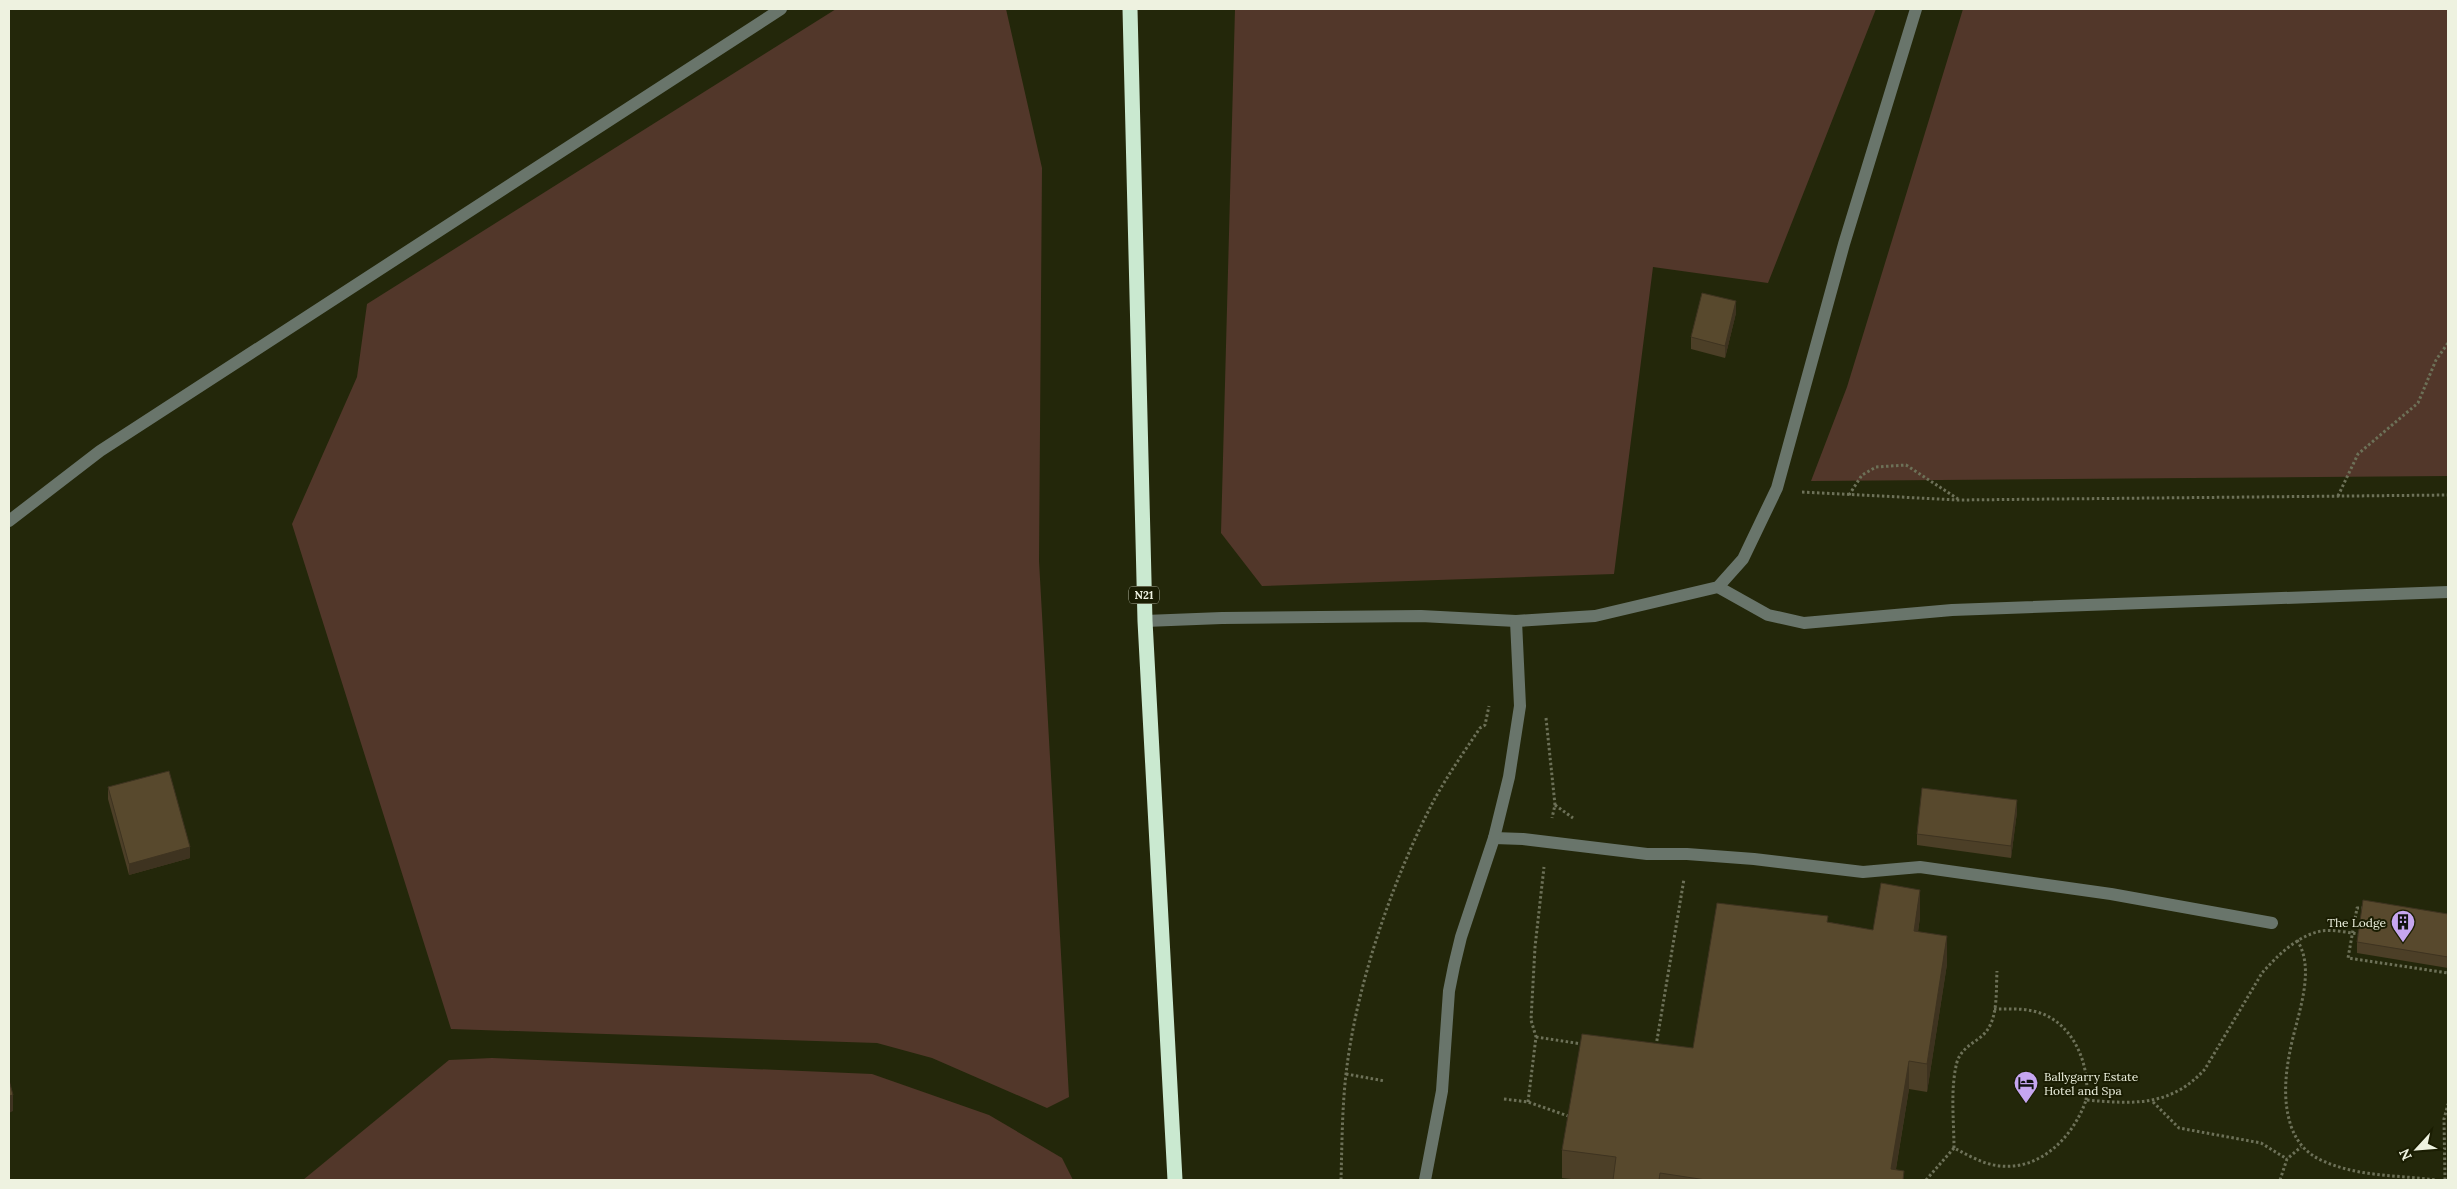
<svg xmlns="http://www.w3.org/2000/svg" width="2457" height="1189" font-family="Lora,serif">
<style>
.green{fill:#52372a}
.lines{fill:none;stroke-linecap:round;stroke-linejoin:round}
.path{stroke:#6d7158;stroke-width:3;stroke-dasharray:2.5 2.5;stroke-linecap:butt}
.minor{stroke:#69756b;stroke-width:12}
.highway{stroke:#cae9d0;stroke-width:15}
.wall{fill:#4c3f27}
.shaded-wall{fill:#3e3320}
.building{fill:#58492d;stroke:#3e3320}
.labels{text-anchor:middle;dominant-baseline:central;stroke-width:4;stroke-linejoin:round;paint-order:stroke}
.shield{fill:#1a1d02;stroke:#aeb29d;stroke-width:1}
.shield-label{font-size:11px;font-weight:bold;fill:#eef2e0}
.poi-label{font-size:12px;fill:#eef2e0;stroke:#1a1d02;text-anchor:end}
</style>
<rect width="100%" height="100%" fill="#23270a"/>
<g class="green">
<polygon points="836,9 1006,9 1042,168 1039,561 1069,1097 1047,1108 932,1058 877,1043 451,1029 292,524 357,377 367,304"/>
<polygon points="1235,9 1876,9 1768,283 1653,267 1614,574 1262,586 1221,533"/>
<polygon points="1963,9 2448,9 2448,476 1811,481 1847,387"/>
<polygon points="492,1058 872,1074 989,1115 1062,1158 1073,1180 303,1180 449,1060"/>
</g>
<g class="lines">
<g class="path">
<polyline points="1802,492 1958,500 2448,495"/>
<polyline points="1849,495 1862,475 1876,467 1906,465 1958,499"/>
<polyline points="2338,496 2358,454 2418,403 2436,360 2448,343"/>
<polyline points="1546,718 1555,805 1552,818"/>
<polyline points="1555,805 1573,818"/>
<polyline points="2364,908 2357,908 2348,958 2448,973"/>
<path d="M 2297,940 C 2317,971 2296,1018 2290,1051 C 2285,1076 2283,1102 2291,1126 C 2297,1143 2307,1154 2323,1161 C 2359,1177 2398,1175 2436,1180"/>
<path d="M 1994,1009 C 2008,1009 2023,1008 2037,1012 C 2073,1022 2091,1065 2086,1100"/>
<polyline points="1536,1037 1582,1044"/>
<polyline points="1656,1046 1684,879"/>
<polyline points="1346,1074 1385,1081"/>
<polyline points="1504,1099 1528,1102 1571,1117"/>
<polyline points="1528,1102 1536,1037 1531,1020 1535,947 1544,867"/>
<polyline points="2153,1102 2179,1128 2261,1143 2287,1159"/>
<path d="M 1954,1148 C 1954,1121 1950,1089 1957,1062 C 1963,1044 1980,1042 1988,1029 C 1998,1014 1996,988 1997,971"/>
<path d="M 1341,1180 C 1342,1145 1342,1109 1346,1074 C 1356,986 1392,881 1433,802 C 1447,776 1464,752 1480,728 L 1485,725 L 1489,706"/>
<path d="M 1926,1180 L 1954,1148 C 1968,1155 1984,1165 2001,1166 C 2041,1170 2074,1136 2086,1100 C 2133,1104 2171,1107 2205,1069 L 2262,973 C 2277,956 2297,936 2321,931 C 2333,929 2348,933 2360,934"/>
<polyline points="2280,1180 2287,1159 2301,1147"/>
<polyline points="2445,1180 2444,1119 2448,1104"/>
</g>
<g class="minor">
<polyline points="9,521 100,451 781,9"/>
<polyline points="1718,587 1768,615 1804,623 1952,610 2448,592"/>
<polyline points="1145,621 1222,618 1421,616 1516,621 1595,616 1718,587 1743,559 1777,488 1844,244 1916,9"/>
<polyline points="1494,838 1523,839 1647,854 1687,854 1754,859 1863,872 1920,867 2111,894 2272,923"/>
<polyline points="1425,1180 1442,1091 1449,991 1454,966 1461,937 1494,838 1509,777 1520,706 1516,621"/>
</g>
<polyline class="highway" points="1130,9 1145,621 1175,1180"/>
</g>
<g class="wall">
<polygon points="1736,313 1725,358 1691,349 1691,337"/>
<polygon points="108,787 190,858 129,875 108,799"/>
<polygon points="2017,812 2011,858 1917,845 1917,834"/>
<polygon points="2448,914 2448,968 2357,953 2357,942"/>
<polygon points="1920,917 1918,932 1947,964 1927,1092 1909,1089 1896,1169 1904,1180 1580,1180 1562,1178 1562,1150 1693,1048 1828,922 1873,930"/>
</g>
<g class="shaded-wall">
<polygon points="1736,301 1736,313 1725,358 1725,346"/>
<polygon points="2017,800 2017,812 2011,858 2011,846"/>
<polygon points="190,847 190,858 129,875 129,864"/>
<polygon points="1920,890 1920,917 1914,959 1914,931"/>
<polygon points="1947,936 1947,964 1927,1092 1927,1064"/>
<polygon points="1909,1061 1909,1089 1894,1180 1891,1169"/>
<polygon points="13,1095 13,1111 9,1113 9,1096"/>
</g>
<g class="building">
<polygon points="1702,293 1736,301 1725,346 1691,337"/>
<polygon points="169,771 190,847 129,864 108,787"/>
<polygon points="1922,788 2017,800 2011,846 1917,834"/>
<polygon points="1881,883 1920,890 1914,931 1947,936 1927,1064 1909,1061 1891,1169 1904,1171 1903,1180 1706,1180 1660,1173 1659,1180 1613,1180 1616,1157 1562,1150 1582,1034 1693,1048 1717,903 1828,916 1827,922 1873,930"/>
<polygon points="2363,900 2448,914 2448,957 2357,942"/>
<polygon points="9,1080 13,1095 9,1096"/>
</g>
<defs>
<symbol id="building-pin" viewBox="-11 -11 22 30"><path d="M0 17L-7.5 6A9.5 9.5 0 1 1 7.5 6Z" fill="#c6a6f0" stroke="#1a1d02"/><path d="M-4-6H4V6H1V3H-1V6H-4ZM-2.5-4.3h1.7v1.8h-1.7ZM.8-4.3h1.7v1.8H.8ZM-2.5-1h1.7V.8h-1.7ZM.8-1h1.7V.8H.8Z" fill="#111"/></symbol>
<symbol id="hotel-pin" viewBox="-11 -11 22 30"><path d="M0 17L-7.5 6A9.5 9.5 0 1 1 7.5 6Z" fill="#c6a6f0" stroke="#1a1d02"/><path d="M-6-4.5h1.5V1H6V5H4.5V3h-9V5H-6ZM-4 0a1.8 1.8 0 1 1 3.6 0ZM.5 0V-2.5h3Q6-2.5 6 0Z" fill="#111"/></symbol>
</defs>
<g fill-rule="evenodd">
<use href="#building-pin" x="2389" y="908" width="28" height="38"/>
<use href="#hotel-pin" x="2012" y="1069" width="28" height="38"/>
</g>
<g class="labels">
<rect class="shield" x="1129" y="586.5" width="30" height="17" rx="4"/>
<g class="shield-label">
<text x="1144" y="595">N21</text>
</g>
<g class="poi-label">
<text x="2386" y="922">The Lodge</text>
<text x="2044" y="1076" text-anchor="start">Ballygarry Estate<tspan x="2044" dy="14">Hotel and Spa</tspan></text>
</g>
</g>
<rect width="2457" height="1189" fill="none" stroke="#eef2e0" stroke-width="20"/>
<g transform="translate(2417 1149) rotate(244)" stroke="#1a1d02" stroke-width="4" paint-order="stroke">
<path d="M0-4L9 19L0 12L-9 19Z" fill="#eef2e0"/>
<text y="-8" font-size="14" font-weight="bold" text-anchor="middle" fill="#eef2e0">N</text>
</g>
</svg>
